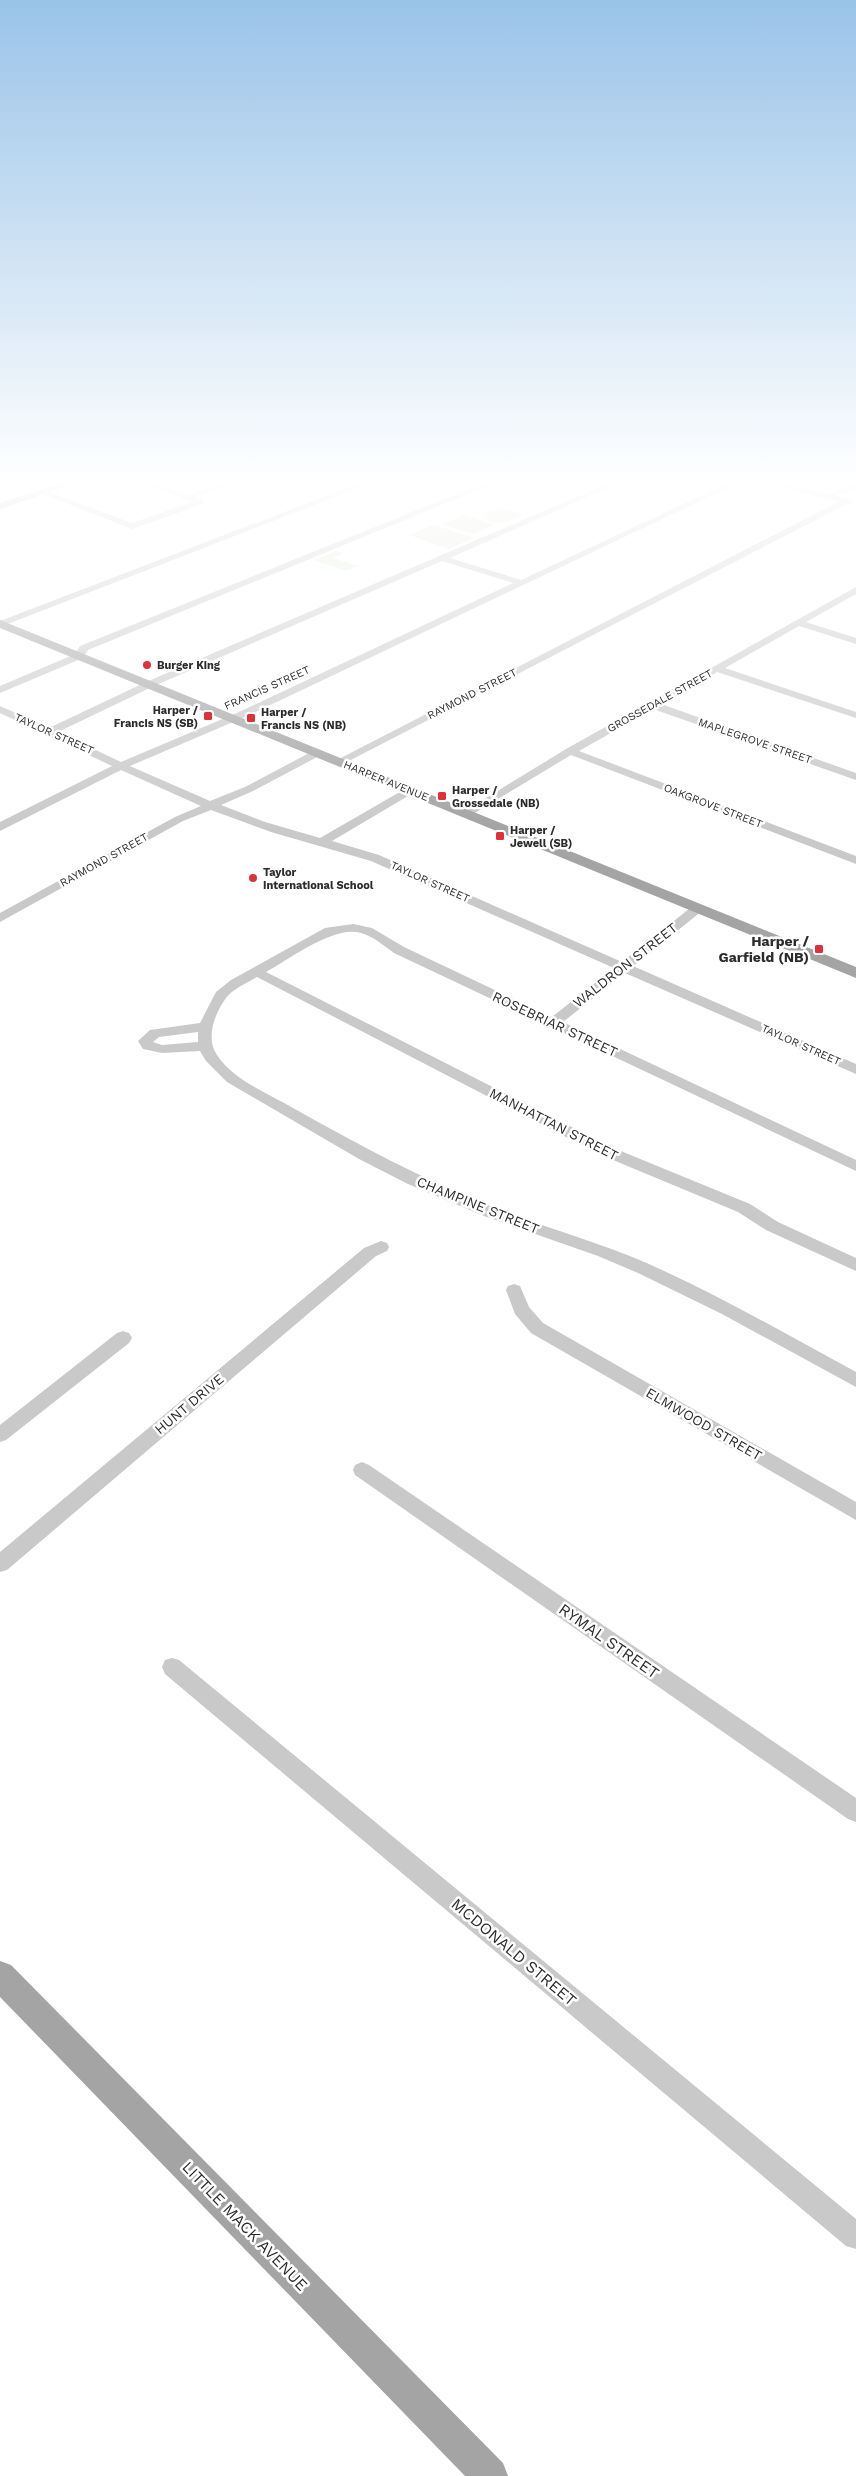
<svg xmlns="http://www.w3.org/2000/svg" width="856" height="2476" font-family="'Work Sans',sans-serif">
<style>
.green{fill:#e2ead9}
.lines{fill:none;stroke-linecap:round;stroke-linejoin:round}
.minor{fill:#c9c9c9;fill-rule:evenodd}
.major{fill:#a4a4a4;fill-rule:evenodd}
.poi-dot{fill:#e03139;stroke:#fff;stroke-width:2}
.labels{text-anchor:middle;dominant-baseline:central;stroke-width:5;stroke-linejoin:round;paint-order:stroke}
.far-poi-label{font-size:11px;font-weight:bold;fill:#2c2c2c;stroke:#fff;text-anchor:start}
.far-street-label{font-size:11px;fill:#2c2c2c;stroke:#fff}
.poi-label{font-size:14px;font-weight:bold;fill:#2c2c2c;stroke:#fff;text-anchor:end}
.street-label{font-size:14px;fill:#2c2c2c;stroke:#fff}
.near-street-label{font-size:16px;fill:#2c2c2c;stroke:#fff}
</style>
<rect width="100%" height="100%" fill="#fff"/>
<g class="green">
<path d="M 502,507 L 520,513 L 521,517 C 508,521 496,528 484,518 L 483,513 Z"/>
<polygon points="464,515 495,525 473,534 442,524"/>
<polygon points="434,525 474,538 449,549 409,535"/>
<polygon points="336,551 343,553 333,558 358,566 346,571 314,560"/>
</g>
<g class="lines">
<g class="minor">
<path d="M 143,483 C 158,482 177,496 189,494 C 204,491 215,482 231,483 L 195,497 L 203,500 L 203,504 L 132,529 L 37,492 L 44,490 L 132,523 L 192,502 Z"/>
<polygon points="360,483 371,483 0,627 0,621"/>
<polygon points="484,483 495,483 88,650 83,658 0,693 0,686 75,654 80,646"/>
<path d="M 609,483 L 619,483 L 450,558 L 521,580 L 728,483 L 738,483 L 247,716 L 130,766 L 210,801 L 245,787 L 313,751 L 321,751 L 321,755 L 253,791 L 221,805 L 265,822 L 320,838 L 405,789 L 413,789 L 413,793 L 332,841 L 379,855 L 622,962 L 694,905 L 702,905 L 704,908 L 702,911 L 633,966 L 856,1064 L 856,1074 L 625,973 L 563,1022 L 856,1160 L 856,1171 L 394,953 C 384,946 373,936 361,933 C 334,925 290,959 266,972 L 611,1147 L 750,1204 L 778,1222 L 856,1258 L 856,1271 L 766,1230 L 738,1212 L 601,1155 L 257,977 C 247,983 233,989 226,998 C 215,1013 205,1038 217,1055 C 233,1080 268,1093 293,1108 C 359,1145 424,1180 495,1208 C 546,1228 599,1242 649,1264 C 720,1296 788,1335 856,1372 L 856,1387 L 722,1314 L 638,1273 L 598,1256 L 484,1216 L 408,1184 L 359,1159 L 227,1082 L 206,1061 L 200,1051 L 162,1053 L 143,1049 L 138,1041 L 150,1030 L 200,1023 L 216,992 L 231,980 L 325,928 L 353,924 L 372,928 L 404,947 L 552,1017 L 614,968 L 371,861 L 271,832 L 211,810 L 183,821 L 0,922 L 0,913 L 175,817 L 201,806 L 121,770 L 0,831 L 0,822 L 112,766 L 0,713 L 0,706 L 49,728 L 146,682 ZM 442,561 L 513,583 L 239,712 L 121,762 L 58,732 L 154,686 ZM 198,1032 L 198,1042 L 162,1045 L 153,1042 L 159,1037 Z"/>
<polygon points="769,483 782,483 828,494 855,483 856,488 836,496 852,500 852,504 847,504 343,764 335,764 333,762 838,502"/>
<polygon points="856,587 856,594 806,622 856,638 856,644 799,626 725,668 856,712 856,718 717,672 661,704 856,773 856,780 653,709 579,751 856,856 856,864 571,755 470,816 462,816 460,814 566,749"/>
<polygon points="381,1241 387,1243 389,1247 387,1251 376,1256 7,1570 0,1572 0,1552 364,1248"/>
<polygon points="514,1284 520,1286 529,1307 543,1323 856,1502 856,1520 531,1333 515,1314 506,1290 508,1286"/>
<polygon points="123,1331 129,1333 132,1338 129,1343 6,1440 0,1442 0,1425 117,1333"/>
<polygon points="362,1462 369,1465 856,1798 856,1822 848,1819 355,1475 353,1470 355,1465"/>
<polygon points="172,1658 179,1660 856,2219 856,2249 846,2246 165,1674 162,1667 165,1660"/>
</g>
<g class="major">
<polygon points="61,483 75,483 0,509 0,503"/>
<polygon points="0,620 856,967 856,978 0,628"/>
<polygon points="0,1961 11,1965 503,2463 508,2476 465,2476 0,1997"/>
</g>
</g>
<linearGradient id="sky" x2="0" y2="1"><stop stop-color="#9ac3e8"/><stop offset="0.58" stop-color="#fff"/><stop offset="1" stop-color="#fff" stop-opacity="0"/></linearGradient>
<rect width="856" height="829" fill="url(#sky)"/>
<g class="poi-dot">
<circle cx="147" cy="665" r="5"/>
<rect x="203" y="711" width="10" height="10" rx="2.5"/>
<rect x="246" y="713" width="10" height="10" rx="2.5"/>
<rect x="437" y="791" width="10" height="10" rx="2.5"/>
<rect x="495" y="831" width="10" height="10" rx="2.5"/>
<circle cx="253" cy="878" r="5"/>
<rect x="814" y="944" width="10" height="10" rx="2.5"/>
</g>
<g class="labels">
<g class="far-poi-label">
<text x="157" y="665">Burger King</text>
<text x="198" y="710" text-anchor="end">Harper /<tspan x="198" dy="13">Francis NS (SB)</tspan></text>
<text x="261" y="712">Harper /<tspan x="261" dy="13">Francis NS (NB)</tspan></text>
<text x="452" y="790">Harper /<tspan x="452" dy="13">Grossedale (NB)</tspan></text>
<text x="510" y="830">Harper /<tspan x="510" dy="13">Jewell (SB)</tspan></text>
<text x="263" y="872">Taylor<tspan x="263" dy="13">International School</tspan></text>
</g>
<g class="far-street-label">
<text transform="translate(267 688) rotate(-24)">FRANCIS STREET</text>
<text transform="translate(472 694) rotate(-27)">RAYMOND STREET</text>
<text transform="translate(660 701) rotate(-29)">GROSSEDALE STREET</text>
<text transform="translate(54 734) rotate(24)">TAYLOR STREET</text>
<text transform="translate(755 741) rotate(19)">MAPLEGROVE STREET</text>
<text transform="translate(386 781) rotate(22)">HARPER AVENUE</text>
<text transform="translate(713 806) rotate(21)">OAKGROVE STREET</text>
<text transform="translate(104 860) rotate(-29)">RAYMOND STREET</text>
<text transform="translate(430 882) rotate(24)">TAYLOR STREET</text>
<text transform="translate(801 1045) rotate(24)">TAYLOR STREET</text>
</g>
<g class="poi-label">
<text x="809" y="941">Harper /<tspan x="809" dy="16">Garfield (NB)</tspan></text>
</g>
<g class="street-label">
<text transform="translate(625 965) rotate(-38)">WALDRON STREET</text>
<text transform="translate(555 1024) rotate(25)">ROSEBRIAR STREET</text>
<text transform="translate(554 1124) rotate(27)">MANHATTAN STREET</text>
<text transform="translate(478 1205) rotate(22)">CHAMPINE STREET</text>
<text transform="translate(189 1404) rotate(-40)">HUNT DRIVE</text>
<text transform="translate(704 1424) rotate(30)">ELMWOOD STREET</text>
</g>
<g class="near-street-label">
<text transform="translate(609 1641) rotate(35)">RYMAL STREET</text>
<text transform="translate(514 1952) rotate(40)">MCDONALD STREET</text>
<text transform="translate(245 2226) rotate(46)">LITTLE MACK AVENUE</text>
</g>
</g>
</svg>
